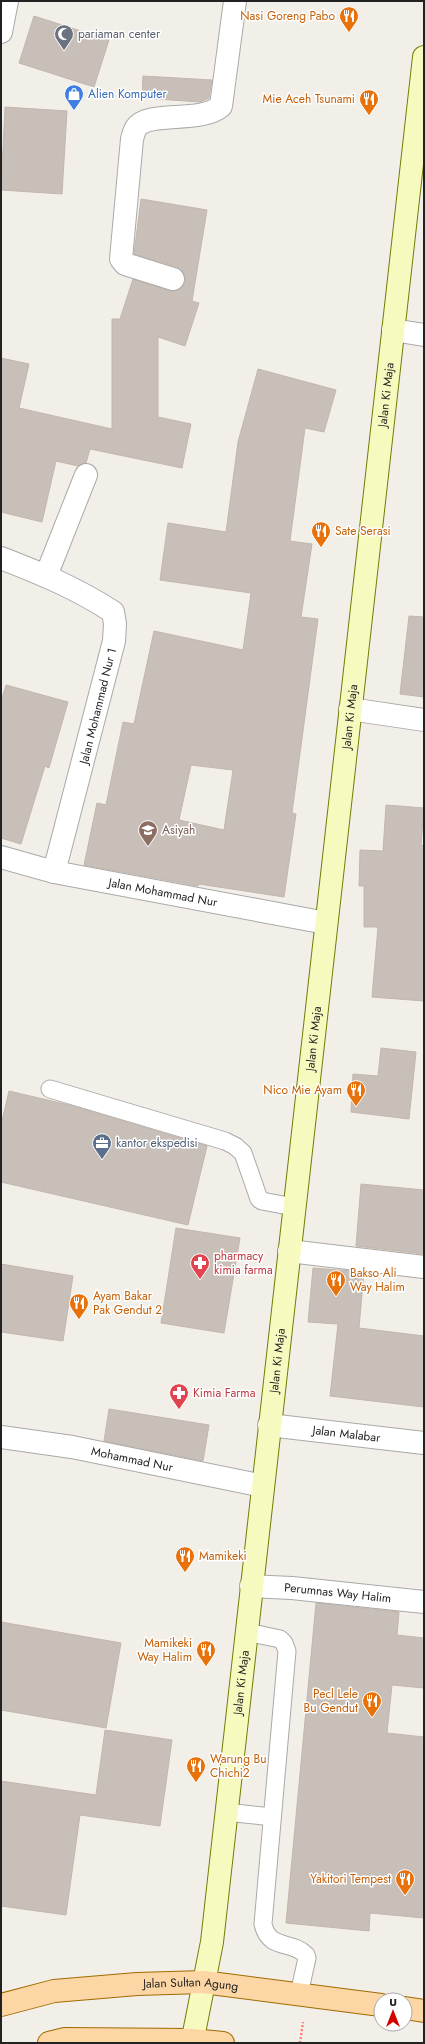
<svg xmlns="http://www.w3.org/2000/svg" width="425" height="2044" font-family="Jost,sans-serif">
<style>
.building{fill:#c7bfb8;stroke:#c4b6ab;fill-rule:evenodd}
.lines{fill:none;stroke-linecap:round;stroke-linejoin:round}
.lane-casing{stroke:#a9a9a9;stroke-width:19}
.street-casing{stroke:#a9a9a9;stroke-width:24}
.secondary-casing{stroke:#707d05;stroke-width:24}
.primary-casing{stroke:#a06b00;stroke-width:24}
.path{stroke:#fa8072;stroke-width:2.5;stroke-dasharray:2 2;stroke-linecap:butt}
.lane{stroke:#fff;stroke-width:17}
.street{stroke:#fff;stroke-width:22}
.secondary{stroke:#f7fabf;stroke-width:22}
.primary{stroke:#fcd6a4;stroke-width:22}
.labels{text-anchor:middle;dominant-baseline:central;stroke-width:3;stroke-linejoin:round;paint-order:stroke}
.food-label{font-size:12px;fill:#c56008;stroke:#fff;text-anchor:end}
.worship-label{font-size:12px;fill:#5b616d;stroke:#fff;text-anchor:start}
.shop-label{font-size:12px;fill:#366cbe;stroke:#fff;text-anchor:start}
.street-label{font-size:12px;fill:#222;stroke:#fff}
.education-label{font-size:12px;fill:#785e54;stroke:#fff;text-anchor:start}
.service-label{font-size:12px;fill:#4e5e75;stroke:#fff;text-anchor:start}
.health-label{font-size:12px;fill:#be3a42;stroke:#fff;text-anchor:start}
</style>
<rect width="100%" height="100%" fill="#f2efe9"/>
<g class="building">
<polygon points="34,16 109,40 94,87 19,63"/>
<polygon points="143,76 212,80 209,98 200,102 142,98"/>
<polygon points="5,107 67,111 62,194 1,190"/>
<polygon points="141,199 207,210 192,301 199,303 185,346 158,337 158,417 191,424 182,468 90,449 86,463 78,466 56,461 42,522 1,512 1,358 29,364 19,408 112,429 112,319 120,319 133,279 170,291 175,291 181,288 185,283 185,276 182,271 177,267 134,254"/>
<path d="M 258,369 L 336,390 L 324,432 L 305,428 L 290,541 L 312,544 L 301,617 L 318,619 L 292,813 L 296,814 L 284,897 L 199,884 L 198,886 L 84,865 L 97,803 L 106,805 L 123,722 L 134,724 L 154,631 L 243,650 L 251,593 L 160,580 L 168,523 L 226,532 L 238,442 ZM 191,765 L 233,770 L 224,830 L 179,820 Z"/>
<polygon points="409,616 424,617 424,697 400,694"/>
<polygon points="6,685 68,702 49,768 45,766 21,844 1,838 1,702"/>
<polygon points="386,805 424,808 421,845 424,846 424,1001 372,997 378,927 364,927 364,886 359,886 360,850 383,851"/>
<polygon points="381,1048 416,1052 409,1119 351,1112 353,1074 378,1076"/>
<polygon points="9,1091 69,1105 207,1146 188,1225 1,1182 1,1125"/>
<polygon points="361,1184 424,1190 424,1254 356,1246"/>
<polygon points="176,1228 240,1238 224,1333 161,1323"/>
<polygon points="1,1264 73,1276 63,1341 1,1332"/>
<polygon points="313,1268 364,1272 359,1328 424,1336 424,1407 330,1396 338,1324 308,1322"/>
<polygon points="109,1409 209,1425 203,1461 104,1441"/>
<polygon points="316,1603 399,1612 397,1635 424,1638 424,1688 392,1685 387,1733 424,1737 424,1918 370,1913 369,1931 286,1923"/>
<polygon points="1,1622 121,1643 106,1728 1,1710"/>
<polygon points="105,1730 172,1740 160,1826 80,1815 66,1915 1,1906 1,1781 96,1795"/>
</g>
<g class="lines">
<defs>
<g id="lane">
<polyline points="50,1089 225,1141 235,1146 243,1153 259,1199 262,1201 294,1207"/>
<path d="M 247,1632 L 280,1639 L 284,1643 L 287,1651 L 263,1924 C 269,1951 292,1940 306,1955 L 307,1958 L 299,1994"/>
<polyline points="226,1812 272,1817"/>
</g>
<g id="street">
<polyline points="1,32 7,1"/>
<path d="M 173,279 L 125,264 L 121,259 L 132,139 C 133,136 134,131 136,128 C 147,110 201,124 221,106 L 235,1"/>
<polyline points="393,330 424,335"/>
<path d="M 1,558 C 40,573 78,589 113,612 L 115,624 L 114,641 L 54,872"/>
<polyline points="46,576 86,475"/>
<polyline points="350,709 424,720"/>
<path id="s1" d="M 1,857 L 54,872 L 326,923"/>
<polyline points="289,1251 424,1267"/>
<path id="s2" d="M 269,1425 L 424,1443"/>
<path id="s3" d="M 1,1437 L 72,1447 L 263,1486"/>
<path id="s4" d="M 251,1586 L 292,1588 L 424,1602"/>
</g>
<g id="secondary">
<path id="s5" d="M 192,2043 L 212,1942 L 424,57"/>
</g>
<g id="primary">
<path id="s6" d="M 1,2005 L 54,1991 L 137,1984 L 203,1982 L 381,2005"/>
<polyline points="405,2008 424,2011"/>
<polyline points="49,2043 65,2039 192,2040 223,2043"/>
</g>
</defs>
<use href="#lane" class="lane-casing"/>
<use href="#street" class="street-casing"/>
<use href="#secondary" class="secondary-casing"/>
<use href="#primary" class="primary-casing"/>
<polyline class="path" points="300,2043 303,2022"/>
<use href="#lane" class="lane"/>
<use href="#street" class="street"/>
<use href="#secondary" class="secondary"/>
<use href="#primary" class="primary"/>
</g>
<defs>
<symbol id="restaurant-pin" viewBox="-11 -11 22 30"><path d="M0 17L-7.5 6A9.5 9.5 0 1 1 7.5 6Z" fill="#e8710a" stroke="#fff"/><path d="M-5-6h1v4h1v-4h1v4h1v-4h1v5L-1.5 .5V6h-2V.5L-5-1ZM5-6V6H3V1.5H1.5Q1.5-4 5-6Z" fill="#fff"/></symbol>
<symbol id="mosque-pin" viewBox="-11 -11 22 30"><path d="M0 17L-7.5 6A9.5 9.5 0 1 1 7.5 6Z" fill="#6b7280" stroke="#fff"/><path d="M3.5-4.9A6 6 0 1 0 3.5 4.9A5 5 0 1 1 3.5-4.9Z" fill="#fff"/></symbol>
<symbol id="shop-pin" viewBox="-11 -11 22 30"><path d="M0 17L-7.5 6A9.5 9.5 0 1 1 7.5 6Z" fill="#3f7fe0" stroke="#fff"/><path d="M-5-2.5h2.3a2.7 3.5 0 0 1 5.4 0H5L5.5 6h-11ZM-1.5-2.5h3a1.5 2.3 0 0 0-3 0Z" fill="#fff"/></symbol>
<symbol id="school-pin" viewBox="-11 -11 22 30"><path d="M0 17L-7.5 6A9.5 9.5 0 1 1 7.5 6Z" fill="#8d6e63" stroke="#fff"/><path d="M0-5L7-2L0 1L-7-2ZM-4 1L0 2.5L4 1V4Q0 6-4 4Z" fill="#fff"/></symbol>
<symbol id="office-pin" viewBox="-11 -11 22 30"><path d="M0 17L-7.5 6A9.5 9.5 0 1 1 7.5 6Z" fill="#5c6f8a" stroke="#fff"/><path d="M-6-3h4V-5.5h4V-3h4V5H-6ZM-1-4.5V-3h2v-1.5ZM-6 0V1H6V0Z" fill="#fff"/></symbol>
<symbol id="pharmacy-pin" viewBox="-11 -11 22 30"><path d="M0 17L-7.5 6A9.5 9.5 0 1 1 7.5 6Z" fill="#e0444e" stroke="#fff"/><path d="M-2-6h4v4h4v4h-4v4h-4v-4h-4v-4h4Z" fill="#fff"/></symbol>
</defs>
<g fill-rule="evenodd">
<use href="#restaurant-pin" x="338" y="5" width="22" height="30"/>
<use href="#mosque-pin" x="53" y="23" width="22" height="30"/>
<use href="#shop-pin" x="63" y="83" width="22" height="30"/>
<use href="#restaurant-pin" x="358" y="88" width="22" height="30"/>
<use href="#restaurant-pin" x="310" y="520" width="22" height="30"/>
<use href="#school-pin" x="137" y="819" width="22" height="30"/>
<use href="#restaurant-pin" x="345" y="1079" width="22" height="30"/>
<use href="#office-pin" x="91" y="1132" width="22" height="30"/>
<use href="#pharmacy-pin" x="189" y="1252" width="22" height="30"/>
<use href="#restaurant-pin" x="325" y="1269" width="22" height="30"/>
<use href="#restaurant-pin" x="68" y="1292" width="22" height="30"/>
<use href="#pharmacy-pin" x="168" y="1382" width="22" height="30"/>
<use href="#restaurant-pin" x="174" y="1545" width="22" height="30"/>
<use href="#restaurant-pin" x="195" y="1639" width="22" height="30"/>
<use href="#restaurant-pin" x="361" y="1690" width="22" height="30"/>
<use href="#restaurant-pin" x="185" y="1755" width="22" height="30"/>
<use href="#restaurant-pin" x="394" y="1868" width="22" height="30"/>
</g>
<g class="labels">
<g class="food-label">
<text x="335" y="16">Nasi Goreng Pabo</text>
<text x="355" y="99">Mie Aceh Tsunami</text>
<text x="335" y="531" text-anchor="start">Sate Serasi</text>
<text x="342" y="1090">Nico Mie Ayam</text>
<text x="350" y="1273" text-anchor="start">Bakso Ali<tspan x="350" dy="14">Way Halim</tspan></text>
<text x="93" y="1296" text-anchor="start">Ayam Bakar<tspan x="93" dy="14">Pak Gendut 2</tspan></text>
<text x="199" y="1556" text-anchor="start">Mamikeki</text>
<text x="192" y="1643">Mamikeki<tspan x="192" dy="14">Way Halim</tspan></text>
<text x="358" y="1694">Pecl Lele<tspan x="358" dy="14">Bu Gendut</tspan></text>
<text x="210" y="1759" text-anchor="start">Warung Bu<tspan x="210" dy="14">Chichi2</tspan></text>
<text x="391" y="1879">Yakitori Tempest</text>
</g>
<g class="worship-label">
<text x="78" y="34">pariaman center</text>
</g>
<g class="shop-label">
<text x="88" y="94">Alien Komputer</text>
</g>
<g class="street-label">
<text stroke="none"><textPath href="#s5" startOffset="1660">Jalan Ki Maja</textPath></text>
<text transform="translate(98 706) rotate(-76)">Jalan Mohammad Nur 1</text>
<text stroke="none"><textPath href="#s5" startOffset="1336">Jalan Ki Maja</textPath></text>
<text stroke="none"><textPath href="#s1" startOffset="166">Jalan Mohammad Nur</textPath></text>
<text stroke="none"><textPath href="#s5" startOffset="1012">Jalan Ki Maja</textPath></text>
<text stroke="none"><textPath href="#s5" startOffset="688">Jalan Ki Maja</textPath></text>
<text stroke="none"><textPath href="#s2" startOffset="78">Jalan Malabar</textPath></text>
<text stroke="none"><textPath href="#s3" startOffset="133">Mohammad Nur</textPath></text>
<text stroke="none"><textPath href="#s4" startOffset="87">Perumnas Way Halim</textPath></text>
<text stroke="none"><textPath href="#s5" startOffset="364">Jalan Ki Maja</textPath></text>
<text stroke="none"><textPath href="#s6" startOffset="192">Jalan Sultan Agung</textPath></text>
</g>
<g class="education-label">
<text x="162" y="830">Asiyah</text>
</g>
<g class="service-label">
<text x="116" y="1143">kantor ekspedisi</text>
</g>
<g class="health-label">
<text x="214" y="1256">pharmacy<tspan x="214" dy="14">kimia farma</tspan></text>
<text x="193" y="1393">Kimia Farma</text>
</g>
</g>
<rect width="425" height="2044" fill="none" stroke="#222222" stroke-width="4"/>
<g transform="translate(393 2012)"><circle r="19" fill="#ffffff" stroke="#a7a7a7"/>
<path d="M0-3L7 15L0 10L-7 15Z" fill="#d40000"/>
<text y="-6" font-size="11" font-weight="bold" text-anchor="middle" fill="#222222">U</text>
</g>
</svg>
